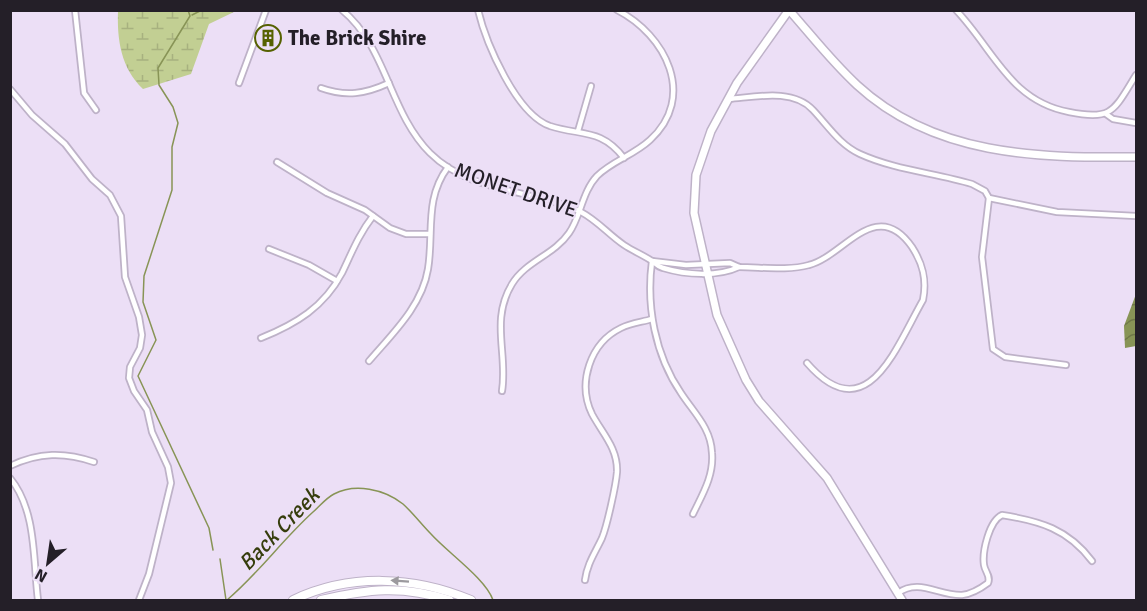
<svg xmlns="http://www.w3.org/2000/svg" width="1147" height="611" font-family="Signika,sans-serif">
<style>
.wetland{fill:url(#wetland-marsh)}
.water{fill:url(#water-waves)}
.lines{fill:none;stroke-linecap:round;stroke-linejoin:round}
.stream{stroke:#889456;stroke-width:1.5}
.street-casing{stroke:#beb2c8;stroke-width:8}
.secondary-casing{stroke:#beb2c8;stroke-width:10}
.primary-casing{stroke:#beb2c8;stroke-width:10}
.street{stroke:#fff;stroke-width:4.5}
.secondary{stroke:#fff;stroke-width:7}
.primary{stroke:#fff;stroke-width:8}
.oneway{fill:#9c9a9e}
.labels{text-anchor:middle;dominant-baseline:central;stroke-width:4.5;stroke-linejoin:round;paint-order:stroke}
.poi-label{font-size:21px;font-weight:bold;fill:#241f28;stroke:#ecdff6;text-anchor:start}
.street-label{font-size:21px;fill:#241f28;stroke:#ecdff6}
.water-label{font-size:22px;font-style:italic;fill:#363d0c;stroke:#ecdff6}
</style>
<defs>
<pattern id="wetland-marsh" width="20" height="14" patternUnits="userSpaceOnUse" patternTransform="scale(1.5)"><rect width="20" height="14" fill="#c2cf93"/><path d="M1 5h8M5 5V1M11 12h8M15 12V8" fill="none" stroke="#a7b17f"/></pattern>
<pattern id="water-waves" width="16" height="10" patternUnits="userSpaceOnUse" patternTransform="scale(1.5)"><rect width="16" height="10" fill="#889456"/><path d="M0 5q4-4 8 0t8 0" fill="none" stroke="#6f7847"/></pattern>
</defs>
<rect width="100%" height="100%" fill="#ecdff6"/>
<path class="wetland" d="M 118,11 L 118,10 L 236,11 L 209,24 L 191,74 L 143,89 C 121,68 117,40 118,11 Z"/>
<polygon class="water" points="1136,294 1136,346 1125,348 1124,326"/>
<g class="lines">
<g class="stream">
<polyline points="188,10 190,16 158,68 159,85 173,107 178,123 172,147 172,190 144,276 143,302 156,340 138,376 209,528 213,550"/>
<polyline points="192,15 202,10"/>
<polyline points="220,559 226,600"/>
<path d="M 227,600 C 259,573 282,540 313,512 C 320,506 326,498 334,494 C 355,483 384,489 403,504 C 413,513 422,525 431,534 C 447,552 486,579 493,600"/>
</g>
<defs>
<g id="street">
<polyline points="75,10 84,93 96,110"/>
<path d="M 342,10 C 387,47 389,112 430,153 C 470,193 532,189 581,212 C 598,221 609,235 624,245 C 633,251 643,255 652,261 C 656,264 658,267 663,268 C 686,275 718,277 739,267"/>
<path d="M 478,10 C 486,43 516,114 550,126 C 581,136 601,128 624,158"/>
<path d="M 956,10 C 994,50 1010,101 1069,112 C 1113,121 1114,110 1136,75"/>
<polyline points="239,83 266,10"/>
<path d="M 321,88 C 346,97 365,94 389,83"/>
<polyline points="10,89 32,115 65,144 92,179 110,195 121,216 125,277 139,317 142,335 140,348 130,367 129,378 134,391 147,410 152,432 168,467 171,483 149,574 139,600"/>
<path d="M 729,99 C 755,97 793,88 813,110 C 828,126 840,145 860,154 C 895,170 936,173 972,184 L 985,191 L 989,198 L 1057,212 L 1136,216"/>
<polyline points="1106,114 1113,119 1136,123"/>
<polyline points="578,131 591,86"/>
<polyline points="277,162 327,193 365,210 390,228 406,234 430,234"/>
<polyline points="989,198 982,257 993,349 1005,357 1066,365"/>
<polyline points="269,249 309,265 337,281"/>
<path d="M 652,261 L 686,265 L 730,263 L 739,267 C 761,267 788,271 809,265 C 843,257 876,195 912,247 C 923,264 927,280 923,300 C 896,347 867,432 807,363"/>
<path d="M 652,261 C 646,306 655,355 681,393 C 694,413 711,428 712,453 C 714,476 702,495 693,514"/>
<path d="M 261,338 C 296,324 324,307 342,273 C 352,252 359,234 373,216"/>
<path d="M 369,361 C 392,334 422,306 428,269 C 434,233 424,199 448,167"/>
<path d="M 502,391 C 508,354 490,320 512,284 C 526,261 554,255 569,233 C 581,216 582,192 597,176 C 612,161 634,155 650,140 C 697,97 666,35 617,10"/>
<path d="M 10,466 C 39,452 65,452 94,462"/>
<path d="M 10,478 C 37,511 33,561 38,600"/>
<path d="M 585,580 C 587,564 595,553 602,538 C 607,526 616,485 617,472 C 618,448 602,433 592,414 C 577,383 590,343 621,328 C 631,323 642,322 652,319"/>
<path d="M 898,593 C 919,578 939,596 962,595 C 972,594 980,589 988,583 C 991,576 985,572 984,565 C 982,552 989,521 1002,515 C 1040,521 1068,529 1092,561"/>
</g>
<g id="secondary">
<polyline points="789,10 737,83 711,131 696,175 694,213 717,315 746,380 759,401 827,478 902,600"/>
<path d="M 789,10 C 812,36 832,62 857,85 C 934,156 1037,158 1136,157"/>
</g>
<g id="primary">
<path d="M 293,600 C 350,573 414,576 471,600"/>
<path d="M 321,600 C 368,589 402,585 449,600"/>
</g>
</defs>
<use href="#street" class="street-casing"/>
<use href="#secondary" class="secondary-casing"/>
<use href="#primary" class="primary-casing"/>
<use href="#street" class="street"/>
<use href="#secondary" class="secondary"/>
<use href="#primary" class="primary"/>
</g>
<defs><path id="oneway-solid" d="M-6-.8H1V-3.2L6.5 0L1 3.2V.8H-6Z" transform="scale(1.5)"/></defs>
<use class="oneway" href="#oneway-solid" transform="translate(400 581) rotate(-176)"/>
<defs>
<symbol id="building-ring" viewBox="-11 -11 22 22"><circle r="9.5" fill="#ecdff6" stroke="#566101" stroke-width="1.5"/><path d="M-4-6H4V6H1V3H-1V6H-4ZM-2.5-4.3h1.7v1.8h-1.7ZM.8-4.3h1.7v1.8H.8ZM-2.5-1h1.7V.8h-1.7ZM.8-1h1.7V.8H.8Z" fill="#566101"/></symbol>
</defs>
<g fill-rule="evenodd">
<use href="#building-ring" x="253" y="23" width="30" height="30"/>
</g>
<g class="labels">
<g class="poi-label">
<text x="288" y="38">The Brick Shire</text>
</g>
<g class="street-label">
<text transform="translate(516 190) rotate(19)">MONET DRIVE</text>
</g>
<g class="water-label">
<text transform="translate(279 529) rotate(-46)">Back Creek</text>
</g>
</g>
<rect width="1147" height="611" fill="none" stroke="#241f28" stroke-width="24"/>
<g transform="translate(48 563) rotate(209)" stroke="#ecdff6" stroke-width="4.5" paint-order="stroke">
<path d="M0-4.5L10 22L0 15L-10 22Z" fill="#241f28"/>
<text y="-9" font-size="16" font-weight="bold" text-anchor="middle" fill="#241f28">N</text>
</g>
</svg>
